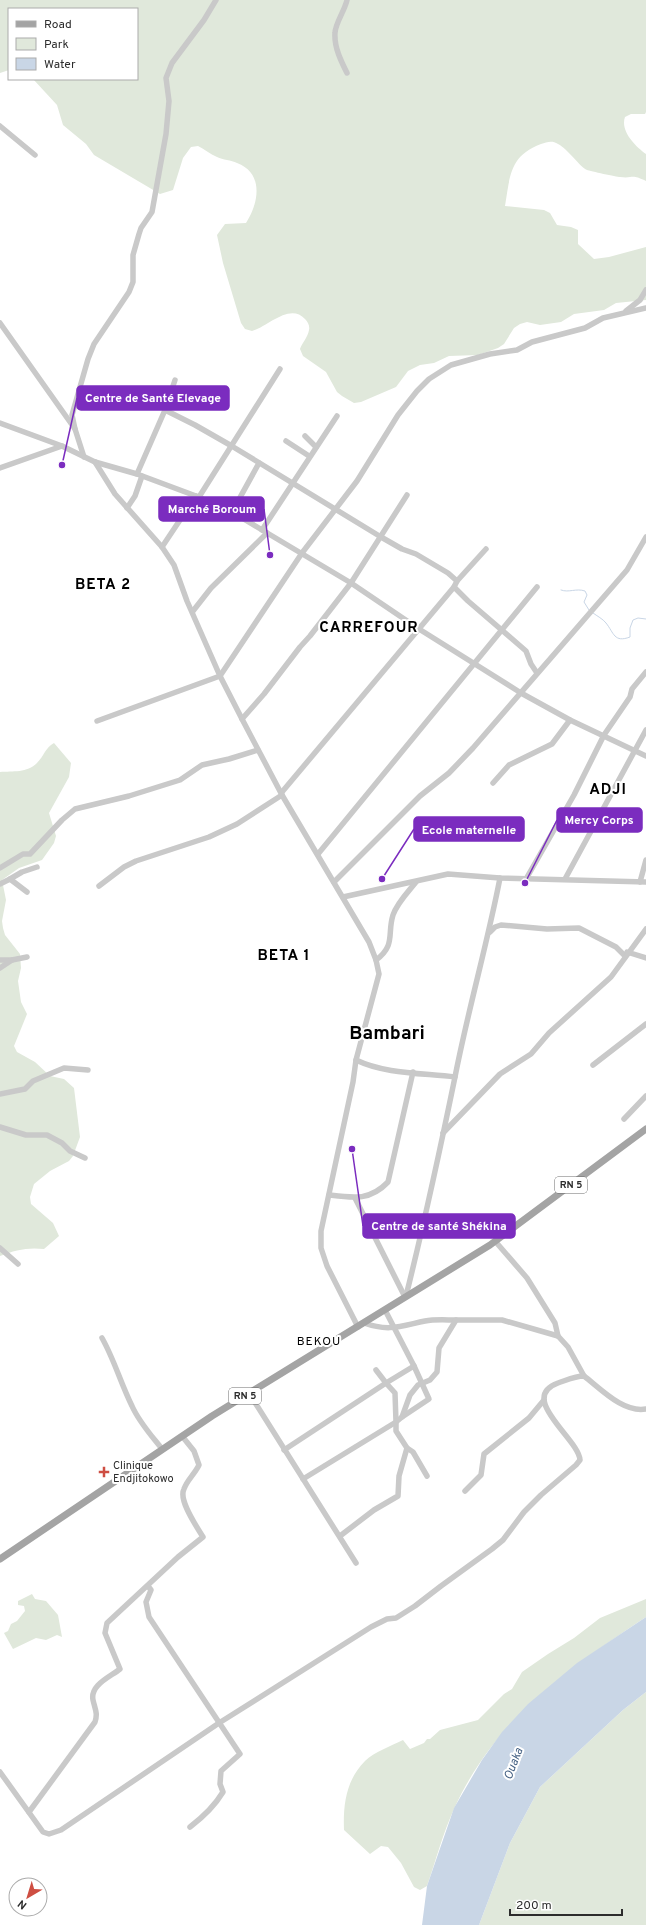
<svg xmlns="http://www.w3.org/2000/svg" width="646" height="1925" font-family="Overpass,sans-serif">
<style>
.green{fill:#e0e8db}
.water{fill:#c9d6e6}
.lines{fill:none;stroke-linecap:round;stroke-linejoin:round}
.stream{stroke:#c9d6e6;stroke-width:1}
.minor{stroke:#c9c9c9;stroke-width:5.5}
.major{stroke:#a4a4a4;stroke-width:7}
.poi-dot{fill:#ce4e42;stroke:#fff;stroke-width:1.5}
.labels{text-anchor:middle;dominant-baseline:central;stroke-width:4;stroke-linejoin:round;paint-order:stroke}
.shield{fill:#fff;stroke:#6b6b6b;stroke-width:1}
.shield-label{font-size:10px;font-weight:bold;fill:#2c2c2c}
.poi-label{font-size:11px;fill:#2c2c2c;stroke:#fff;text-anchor:start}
.neighbourhood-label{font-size:12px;letter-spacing:1px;fill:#000;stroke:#fff}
.water-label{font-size:12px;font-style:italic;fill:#456183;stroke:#fff}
.district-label{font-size:15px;font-weight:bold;letter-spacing:1px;fill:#000;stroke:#fff}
.town-label{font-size:19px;font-weight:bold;fill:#000;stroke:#fff}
.leader{fill:none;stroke:#7b2cbf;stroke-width:1.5}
.callout-dot{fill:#7b2cbf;stroke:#fff;stroke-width:1.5}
.callout{fill:#7b2cbf;stroke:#7b2cbf;stroke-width:1.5}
.callout-label{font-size:12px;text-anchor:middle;font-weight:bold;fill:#fff}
</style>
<rect width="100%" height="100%" fill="#fff"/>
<g class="green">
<path d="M 0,0 L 646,0 L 646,112 L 645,114 L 631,114 L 625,117 C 620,131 635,146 646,154 L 646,181 C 630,173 634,179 620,177 C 617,177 590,171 587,170 C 580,167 568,149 558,144 C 552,140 547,142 541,144 C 509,156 510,177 505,206 L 544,210 L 550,213 L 557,225 L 571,227 L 578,230 L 578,244 L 594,259 L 609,257 L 646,247 L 646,300 L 616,303 L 604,310 L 574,314 L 561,322 L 540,325 L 527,322 L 520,324 L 514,328 L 504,344 L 498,348 L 478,355 L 449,356 L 434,363 L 420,365 L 408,371 L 396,387 L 361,402 L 354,403 L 342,396 L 337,392 L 326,372 L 303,356 L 300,349 C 302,343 308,337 309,330 C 310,326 308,322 305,319 C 290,302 267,327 252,331 L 245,329 L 241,323 L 223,263 L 217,235 L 225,224 L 246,223 C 259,203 264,173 237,163 C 231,160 223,160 217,157 C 210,154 204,149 198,146 L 191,147 L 183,158 L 173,190 L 160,194 L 94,155 L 86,144 L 63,125 L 57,105 L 33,79 L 137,79 L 137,9 L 9,9 L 9,70 L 0,73 Z"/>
<path d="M 54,743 L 71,763 L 69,777 L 49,813 L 56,836 L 54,843 L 42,860 L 19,868 L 2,880 L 6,900 L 2,921 L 3,928 L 5,935 L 20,954 L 21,968 L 18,981 L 21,1002 L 27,1014 L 14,1046 L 17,1052 L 35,1062 L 50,1076 L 64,1079 L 74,1088 L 80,1137 L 73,1156 L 69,1161 L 50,1171 L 34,1184 L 30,1197 L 31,1204 L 53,1223 L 59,1236 L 44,1249 C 28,1247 15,1250 0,1256 L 0,772 C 13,771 27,773 37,763 C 44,756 45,748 54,743 Z"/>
<polygon points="32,1594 35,1599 46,1601 58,1615 62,1637 57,1635 46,1640 36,1638 13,1649 4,1633 8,1631 11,1624 17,1621 25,1611 24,1606 18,1605 18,1601"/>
<path d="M 646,1599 L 646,1617 C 568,1669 494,1720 454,1809 C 443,1833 436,1860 427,1886 L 420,1890 L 414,1887 L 401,1863 L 388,1847 L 381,1846 L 370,1854 L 344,1830 C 343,1805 346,1780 365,1761 C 374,1752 391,1746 403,1740 L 410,1749 L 424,1743 L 427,1739 L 430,1739 L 440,1730 L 478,1720 L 504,1694 L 512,1689 L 522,1672 L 548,1654 L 574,1638 L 600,1618 Z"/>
<polygon points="646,1692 646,1925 479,1925 510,1843 540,1787 623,1710"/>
</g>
<polygon class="water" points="646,1617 646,1692 623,1710 540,1787 510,1843 479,1925 422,1925 427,1886 454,1808 482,1760 502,1732 528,1704 577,1663"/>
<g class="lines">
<g class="stream">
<path d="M 561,590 C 569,593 576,588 585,591 L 587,595 L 584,602 L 589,610"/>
<path d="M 593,613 C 597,616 603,619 606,623 C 614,633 614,643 630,637 L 630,628 L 633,620 L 638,618 L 646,619"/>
</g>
<g class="minor">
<path d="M 347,0 C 345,10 335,24 335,33 C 334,47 341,61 347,73"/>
<polyline points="0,126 35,155"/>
<polyline points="626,311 640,300 646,290"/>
<polyline points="0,323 75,429 84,457"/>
<polyline points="165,410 195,425 230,445 381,537 402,549 416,554 448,573 457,581 454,587 468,601 526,651 531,664 537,673"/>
<polyline points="0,423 62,446 95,462 137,474 196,496 232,512 351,583 419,629 521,693 570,720 646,756"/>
<polyline points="75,429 72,415 88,359 94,344 129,292 133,282 133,255 139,234 141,228 152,212 166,134 169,101 166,78 172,63 204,20 216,0"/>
<polyline points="305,436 316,447"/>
<polyline points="286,441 309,456"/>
<polyline points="95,462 115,494 162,547 174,565 187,601 220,676 242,719 282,795 369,942 376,960 379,974 356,1060 353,1082 321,1231 321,1248 327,1266 358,1327"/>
<polyline points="0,468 62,446"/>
<polyline points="137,474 165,410 175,380"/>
<polyline points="199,497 280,369"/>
<polyline points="127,508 135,496 142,476"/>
<polyline points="232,512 259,463"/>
<polyline points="262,530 337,416"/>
<polyline points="162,547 196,496"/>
<polyline points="457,581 486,549"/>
<polyline points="193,611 211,588 267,533"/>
<polyline points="242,719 264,694 300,647 310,636 351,583 407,495"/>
<polyline points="97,721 220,676 302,553 357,481 398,415 417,391 429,379 451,365 490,354 517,350 532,342 585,328 603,318 646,308"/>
<polyline points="493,783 509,765 552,744 570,720"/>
<polyline points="282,792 454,587"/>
<polyline points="318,854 537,587"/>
<polyline points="0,868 23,854 30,854 62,820 75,809 129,796 180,780 202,765 229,759 258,750"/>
<polyline points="10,879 22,872 37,867"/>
<polyline points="526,879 574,795 604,735 630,697 632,689 646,672"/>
<polyline points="565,879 646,730"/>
<polyline points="334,882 420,796 449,773 473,748 627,570 646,537"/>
<polyline points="640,882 646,860"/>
<polyline points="0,884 10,879 27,892"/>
<polyline points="99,886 124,867 136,861 209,837 237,824 282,795"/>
<polyline points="343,897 448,874 500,878 646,882"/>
<polyline points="490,932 495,927 501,925 547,929 579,928 616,947 625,956"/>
<polyline points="627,952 646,958"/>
<polyline points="0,960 12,960"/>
<path d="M 376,960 C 396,945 387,934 393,915 C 397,903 408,892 416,882"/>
<polyline points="0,968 12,960 27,957"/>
<path d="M 356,1060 C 385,1074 422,1073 455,1077"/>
<polyline points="593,1065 646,1024"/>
<polyline points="0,1094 25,1089 33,1081 64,1068 88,1070"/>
<polyline points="624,1119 646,1096"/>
<polyline points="0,1127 26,1135 47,1135 62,1143 70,1151 85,1158"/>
<polyline points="443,1133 500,1074 531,1054 549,1033 611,977 646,929"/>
<path d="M 329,1195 C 353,1198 370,1201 388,1182 L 413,1072"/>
<polyline points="355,1198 405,1297"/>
<polyline points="495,1241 527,1278 555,1323 558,1336"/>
<polyline points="0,1248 18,1264"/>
<path d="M 406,1296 C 424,1224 440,1150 455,1077 C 468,1010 487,945 500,878"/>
<polyline points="385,1310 414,1366 429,1399 402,1417"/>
<path d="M 364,1323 C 389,1332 401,1326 425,1321 C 435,1319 446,1320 456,1320"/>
<path d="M 102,1338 C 114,1359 121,1384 132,1406 C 139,1422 151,1435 162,1449"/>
<polyline points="376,1370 386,1383 414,1366"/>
<polyline points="249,1393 356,1563"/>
<polyline points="407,1448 413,1452 427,1476"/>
<polyline points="284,1450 386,1383 395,1393 396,1422 303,1479"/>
<polyline points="465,1491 481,1475 484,1454 529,1418 544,1400"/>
<polyline points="340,1536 374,1510 398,1496 399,1476 407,1448 396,1431 396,1422 402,1417 410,1395 418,1385 430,1380 437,1372 439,1348 456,1320 502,1320 558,1336 568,1347 584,1376"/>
<path d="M 148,1586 L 151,1590 L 146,1602 L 149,1617 L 240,1754 L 221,1771 L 220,1784 L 223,1792 C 214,1807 203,1817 190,1827"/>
<path d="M 0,1772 L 43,1832 L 49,1834 L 61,1830 L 219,1723 L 371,1627 L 387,1619 L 396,1618 L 415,1606 L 441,1586 L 492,1549 L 503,1540 L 524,1512 L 541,1495 L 576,1465 L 580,1460 C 579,1439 517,1398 558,1383 C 567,1380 575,1376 584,1376 C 601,1389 623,1413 646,1409"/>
<path d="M 29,1812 L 95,1722 C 98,1713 95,1709 93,1700 C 90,1685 110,1677 120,1669 L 105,1633 L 107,1623 L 178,1557 L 203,1537 C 197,1527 178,1500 184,1489 C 187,1480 194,1475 199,1465 L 194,1451 L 182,1436"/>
</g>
<polyline class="major" points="0,1559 212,1416 490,1245 646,1129"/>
</g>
<path class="poi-dot" d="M102 1466h4v4h4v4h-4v4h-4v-4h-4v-4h4z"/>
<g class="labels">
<g class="shield">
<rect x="555" y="1177" width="32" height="16" rx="3"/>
<rect x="229" y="1388" width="32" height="16" rx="3"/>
</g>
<g class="shield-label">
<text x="571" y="1185">RN 5</text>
<text x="245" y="1396">RN 5</text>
</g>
<g class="poi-label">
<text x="113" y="1466">Clinique<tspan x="113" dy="13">Endjitokowo</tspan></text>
</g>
<g class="neighbourhood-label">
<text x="319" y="1342">BEKOU</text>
</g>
<g class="water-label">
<text transform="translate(514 1764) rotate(-69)">Ouaka</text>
</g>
<g class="district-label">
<text x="103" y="585">BETA 2</text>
<text x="369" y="628">CARREFOUR</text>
<text x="608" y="790">ADJI</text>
<text x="284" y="956">BETA 1</text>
</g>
<g class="town-label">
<text x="387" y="1034">Bambari</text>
</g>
</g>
<path class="leader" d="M62 465L77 398M270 555L264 509M525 883L557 820M382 879L414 829M352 1149L363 1226"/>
<g class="callout-dot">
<circle cx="62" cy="465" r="4"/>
<circle cx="270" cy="555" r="4"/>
<circle cx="525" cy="883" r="4"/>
<circle cx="382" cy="879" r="4"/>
<circle cx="352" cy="1149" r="4"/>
</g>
<g class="callout">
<rect x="77" y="386" width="152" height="24" rx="4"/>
<rect x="159" y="497" width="105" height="24" rx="4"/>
<rect x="557" y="808" width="85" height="24" rx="4"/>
<rect x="414" y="817" width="110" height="24" rx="4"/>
<rect x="363" y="1214" width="152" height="24" rx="4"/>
</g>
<g class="callout-label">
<text x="153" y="402">Centre de Santé Elevage</text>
<text x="212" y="513">Marché Boroum</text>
<text x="599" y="824">Mercy Corps</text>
<text x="469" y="834">Ecole maternelle</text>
<text x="439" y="1230">Centre de santé Shékina</text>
</g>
<rect x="8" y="8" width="130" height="72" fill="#ffffff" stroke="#ababab"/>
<rect x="16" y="21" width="20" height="6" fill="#a4a4a4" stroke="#ababab"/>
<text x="44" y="28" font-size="12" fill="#2c2c2c">Road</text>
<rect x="16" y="38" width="20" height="12" fill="#e0e8db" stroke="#ababab"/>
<text x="44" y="48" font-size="12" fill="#2c2c2c">Park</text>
<rect x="16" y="58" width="20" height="12" fill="#c9d6e6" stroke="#ababab"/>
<text x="44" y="68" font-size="12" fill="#2c2c2c">Water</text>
<g transform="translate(28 1897) rotate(218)"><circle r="19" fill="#ffffff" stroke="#ababab"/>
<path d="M0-3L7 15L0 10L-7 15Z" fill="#ce4e42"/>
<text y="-6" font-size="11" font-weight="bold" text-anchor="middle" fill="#2c2c2c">N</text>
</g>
<path d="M510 1909v6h112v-6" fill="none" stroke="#2c2c2c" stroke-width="2"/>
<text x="516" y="1909" font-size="12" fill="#2c2c2c" stroke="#ffffff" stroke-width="3" paint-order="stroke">200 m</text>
</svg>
